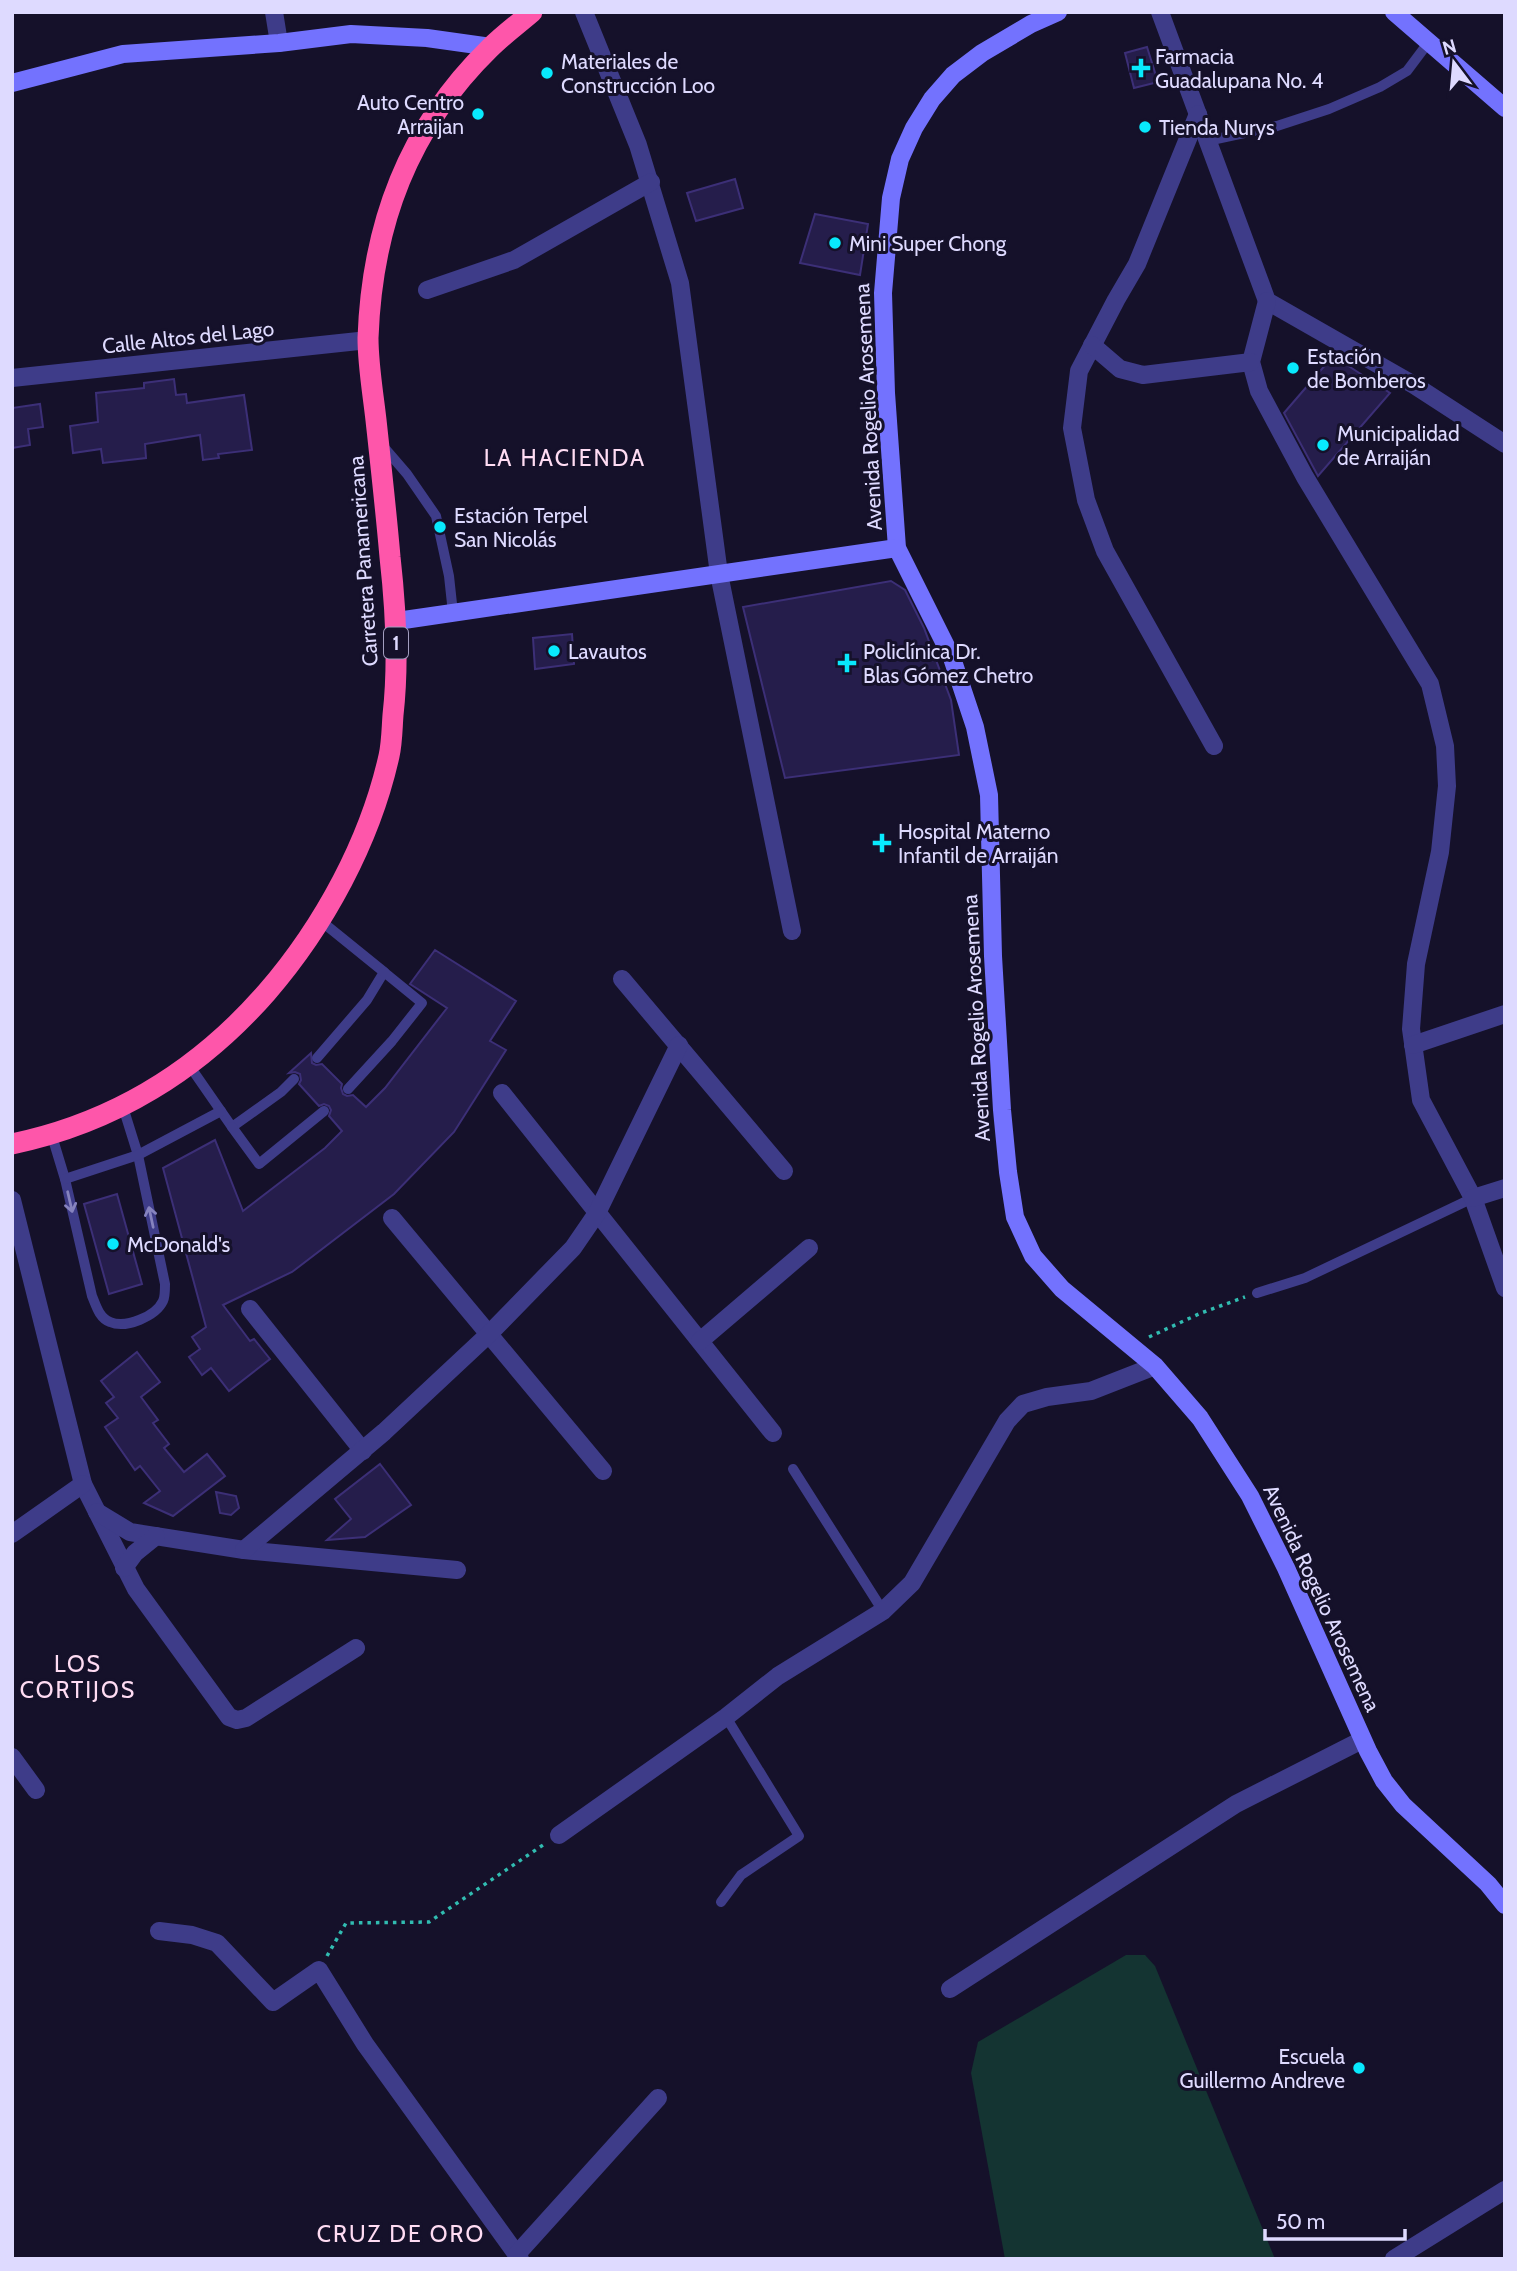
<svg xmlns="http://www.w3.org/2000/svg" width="1517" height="2271" font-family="Cabin,sans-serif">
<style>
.green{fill:#143432}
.building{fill:#251d4b;stroke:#3c2f77;stroke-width:2}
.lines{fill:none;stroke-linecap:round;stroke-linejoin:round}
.path{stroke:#31bcb1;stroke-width:3.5;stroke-dasharray:3.5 5;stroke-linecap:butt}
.lane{stroke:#3e3c89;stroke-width:10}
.street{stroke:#3e3c89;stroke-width:18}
.secondary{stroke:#7372fe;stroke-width:18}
.highway{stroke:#fe56aa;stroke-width:21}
.oneway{stroke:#8683be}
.poi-dot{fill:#08e9fd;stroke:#15112a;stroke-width:2.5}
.labels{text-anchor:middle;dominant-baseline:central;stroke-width:6;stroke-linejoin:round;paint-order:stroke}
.shield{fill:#15112a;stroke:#a29ebf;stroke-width:2}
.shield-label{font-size:19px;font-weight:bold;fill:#dedaff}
.poi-label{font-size:21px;fill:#dedaff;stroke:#15112a;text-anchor:start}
.street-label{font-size:21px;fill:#dedaff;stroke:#15112a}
.neighbourhood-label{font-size:23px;letter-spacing:2px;fill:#ffdcf3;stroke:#15112a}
</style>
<rect width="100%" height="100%" fill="#15112a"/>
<polygon class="green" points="1126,1955 1145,1955 1155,1966 1275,2259 1005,2259 971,2073 978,2042"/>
<g class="building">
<polygon points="1147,47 1158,82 1134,88 1125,53"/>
<polygon points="735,179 743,208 696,221 687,193"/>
<polygon points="815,214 868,224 860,275 800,263"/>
<polygon points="1333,356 1390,393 1318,476 1284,413"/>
<polygon points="174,379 176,395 186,394 187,403 244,395 252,450 218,454 219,458 203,460 200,435 145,444 146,458 103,463 101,449 73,453 70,426 98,422 96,393 144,388 144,383"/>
<polygon points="40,404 43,427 28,429 30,445 12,448 12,408"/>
<polygon points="891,581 905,590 924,628 951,700 959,755 785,778 743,607"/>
<polygon points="572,634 574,664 535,669 533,638"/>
<polygon points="435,950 516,1001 490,1041 506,1050 454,1132 394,1194 292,1272 223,1305 250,1341 254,1339 270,1359 229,1391 211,1368 202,1375 189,1357 200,1349 192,1337 206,1327 163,1168 215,1140 243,1211 325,1148 342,1131 329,1116 331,1110 329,1106 324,1104 319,1106 299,1084 301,1080 300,1074 295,1072 289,1073 311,1053 312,1063 316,1065 322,1064 342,1084 341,1088 343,1094 347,1096 353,1095 366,1107 385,1088 447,1008 410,984"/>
<polygon points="117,1194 142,1284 109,1294 84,1204"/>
<polygon points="137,1352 160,1382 141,1397 158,1420 153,1423 169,1444 164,1448 184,1472 207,1454 225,1476 173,1516 144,1503 160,1491 140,1466 135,1470 105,1427 118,1418 106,1403 114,1397 101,1381"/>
<polygon points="380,1464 411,1505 365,1537 327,1540 351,1519 335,1499"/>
<polygon points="216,1492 236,1496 239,1508 231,1515 220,1513"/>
</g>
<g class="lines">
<g class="path">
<polyline points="1149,1337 1201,1313 1245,1297"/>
<polyline points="327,1956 346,1923 429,1922 546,1843"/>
</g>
<g class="lane">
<polyline points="1207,141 1277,126 1329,109 1380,87 1407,71 1428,43"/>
<polyline points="382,445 407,474 436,516 449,576 453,613"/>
<polyline points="317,1058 367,1000 384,972 321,921"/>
<polyline points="189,1065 232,1127 281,1092 294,1079"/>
<polyline points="348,1089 392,1041 422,1003 384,972"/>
<polyline points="232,1127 259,1164 324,1111"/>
<path d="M 52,1136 L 65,1179 L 92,1296 C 96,1305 99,1318 110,1322 C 126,1329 156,1316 163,1301 C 165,1297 165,1289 165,1284 L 138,1155 L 123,1107"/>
<polyline points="65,1179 138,1155 221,1111"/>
<polyline points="1257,1293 1305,1278 1473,1198"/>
<polyline points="793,1469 883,1611"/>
<polyline points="721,1902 741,1875 799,1836 726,1717"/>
</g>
<g class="street">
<polyline points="274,12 279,43"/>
<polyline points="584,12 638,145 680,283 719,574 792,931"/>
<polyline points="1160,12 1267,301 1414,385 1505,444"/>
<polyline points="1198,114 1137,264 1116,300 1079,371 1072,428 1086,500 1105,551 1214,746"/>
<polyline points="427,290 514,260 651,182"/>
<polyline points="1267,301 1251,362 1259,391 1305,477 1430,684 1445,746 1447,786 1440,852 1416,964 1411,1029 1421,1100 1473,1198 1505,1288"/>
<polyline points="1092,345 1120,369 1143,375 1251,362"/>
<polyline points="12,378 368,340"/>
<polyline points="622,979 784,1171"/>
<polyline points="1413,1045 1505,1014"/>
<polyline points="502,1093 773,1433"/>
<polyline points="1473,1198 1505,1188"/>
<polyline points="12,1200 83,1484 136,1589 229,1717 237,1720 246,1718 356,1648"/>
<polyline points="392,1218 603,1471"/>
<polyline points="250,1309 363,1451"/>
<polyline points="700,1341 809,1248"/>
<polyline points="97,1512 130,1532 244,1550 457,1570"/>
<polyline points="12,1534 83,1484"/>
<polyline points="244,1550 384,1432 490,1333 573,1248 597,1213 679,1045"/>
<polyline points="124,1568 135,1553 156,1536"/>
<polyline points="12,1757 36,1790"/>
<polyline points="559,1835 726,1717 778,1676 883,1611 912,1583 1007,1421 1023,1404 1047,1397 1091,1391 1155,1366"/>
<polyline points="159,1931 192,1935 217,1943 273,2002 319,1970 365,2044 520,2259"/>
<polyline points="950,1989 1236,1804 1362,1740"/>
<polyline points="517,2254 658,2098"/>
<polyline points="1394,2259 1505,2190"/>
</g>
<g class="secondary">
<polyline points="1058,12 1031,24 982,53 953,75 932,99 914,128 900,159 891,198 883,293 886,393 897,548 952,658 975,727 989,795 993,956 1002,1110 1008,1172 1015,1217 1033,1256 1062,1289 1155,1366 1200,1418 1250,1496 1286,1568 1368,1751 1384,1781 1403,1805 1488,1884 1505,1905"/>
<polyline points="1394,12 1505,108"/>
<polyline points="12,83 123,54 279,43 351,34 427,38 491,47"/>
<polyline points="397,621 897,548"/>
</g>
<path class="highway" d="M 12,1144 C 113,1123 199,1070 267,992 C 324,926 370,841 389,756 C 392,743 392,728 393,715 C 399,662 396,610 390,557 C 386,511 381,466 376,420 C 373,393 368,365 368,338 C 372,225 408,128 490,48 C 503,35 518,24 532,12"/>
</g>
<defs><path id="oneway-shaft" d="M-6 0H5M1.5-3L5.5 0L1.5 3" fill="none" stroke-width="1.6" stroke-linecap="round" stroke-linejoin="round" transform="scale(1.75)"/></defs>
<g class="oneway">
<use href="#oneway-shaft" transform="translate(70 1202) rotate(77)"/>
<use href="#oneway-shaft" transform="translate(151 1217) rotate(-102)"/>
</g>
<g class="poi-dot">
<path d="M1137.5 57.5h7v7h7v7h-7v7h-7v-7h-7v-7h7z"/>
<circle cx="547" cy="73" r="7"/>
<circle cx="478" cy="114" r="7"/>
<circle cx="1145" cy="127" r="7"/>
<circle cx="835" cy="243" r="7"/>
<circle cx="1293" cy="368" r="7"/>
<circle cx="1323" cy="445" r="7"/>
<circle cx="440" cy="527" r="7"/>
<circle cx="554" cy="651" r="7"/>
<path d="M843.5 652.5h7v7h7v7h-7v7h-7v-7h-7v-7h7z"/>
<path d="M878.5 832.5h7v7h7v7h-7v7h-7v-7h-7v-7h7z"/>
<circle cx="113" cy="1244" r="7"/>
<circle cx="1359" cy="2068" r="7"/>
</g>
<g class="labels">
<rect class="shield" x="384" y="627.5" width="24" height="31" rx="5"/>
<g class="shield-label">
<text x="396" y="643">1</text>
</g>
<g class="poi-label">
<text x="1155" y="56">Farmacia<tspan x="1155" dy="24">Guadalupana No. 4</tspan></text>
<text x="561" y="61">Materiales de<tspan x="561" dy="24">Construcción Loo</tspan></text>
<text x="464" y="102" text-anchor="end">Auto Centro<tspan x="464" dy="24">Arraijan</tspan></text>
<text x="1159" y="127">Tienda Nurys</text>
<text x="849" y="243">Mini Super Chong</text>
<text x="1307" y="356">Estación<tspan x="1307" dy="24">de Bomberos</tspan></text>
<text x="1337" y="433">Municipalidad<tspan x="1337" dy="24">de Arraiján</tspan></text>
<text x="454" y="515">Estación Terpel<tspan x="454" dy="24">San Nicolás</tspan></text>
<text x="568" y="651">Lavautos</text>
<text x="863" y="651">Policlínica Dr.<tspan x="863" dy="24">Blas Gómez Chetro</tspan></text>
<text x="898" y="831">Hospital Materno<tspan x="898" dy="24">Infantil de Arraiján</tspan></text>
<text x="127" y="1244">McDonald's</text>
<text x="1345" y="2056" text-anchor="end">Escuela<tspan x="1345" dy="24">Guillermo Andreve</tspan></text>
</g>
<g class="street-label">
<text transform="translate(188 337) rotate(-6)">Calle Altos del Lago</text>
<text transform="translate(868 407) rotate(-93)">Avenida Rogelio Arosemena</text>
<text transform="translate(363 561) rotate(-94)">Carretera Panamericana</text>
<text transform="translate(976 1018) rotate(-93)">Avenida Rogelio Arosemena</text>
<text transform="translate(1322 1598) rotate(65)">Avenida Rogelio Arosemena</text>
</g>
<g class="neighbourhood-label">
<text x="565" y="458">LA HACIENDA</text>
<text x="78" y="1664">LOS<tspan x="78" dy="26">CORTIJOS</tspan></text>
<text x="401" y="2234">CRUZ DE ORO</text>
</g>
</g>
<rect width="1517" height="2271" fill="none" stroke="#dedaff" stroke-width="28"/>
<g transform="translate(1454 63) rotate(344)" stroke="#15112a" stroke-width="5" paint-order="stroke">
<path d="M0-5L12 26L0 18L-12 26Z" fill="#dedaff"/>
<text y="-10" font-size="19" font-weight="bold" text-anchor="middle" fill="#dedaff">N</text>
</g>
<path d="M1265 2229v10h140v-10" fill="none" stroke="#dedaff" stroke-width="3.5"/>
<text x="1276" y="2229" font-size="21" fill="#dedaff" stroke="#15112a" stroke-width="5" paint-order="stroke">50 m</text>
</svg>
